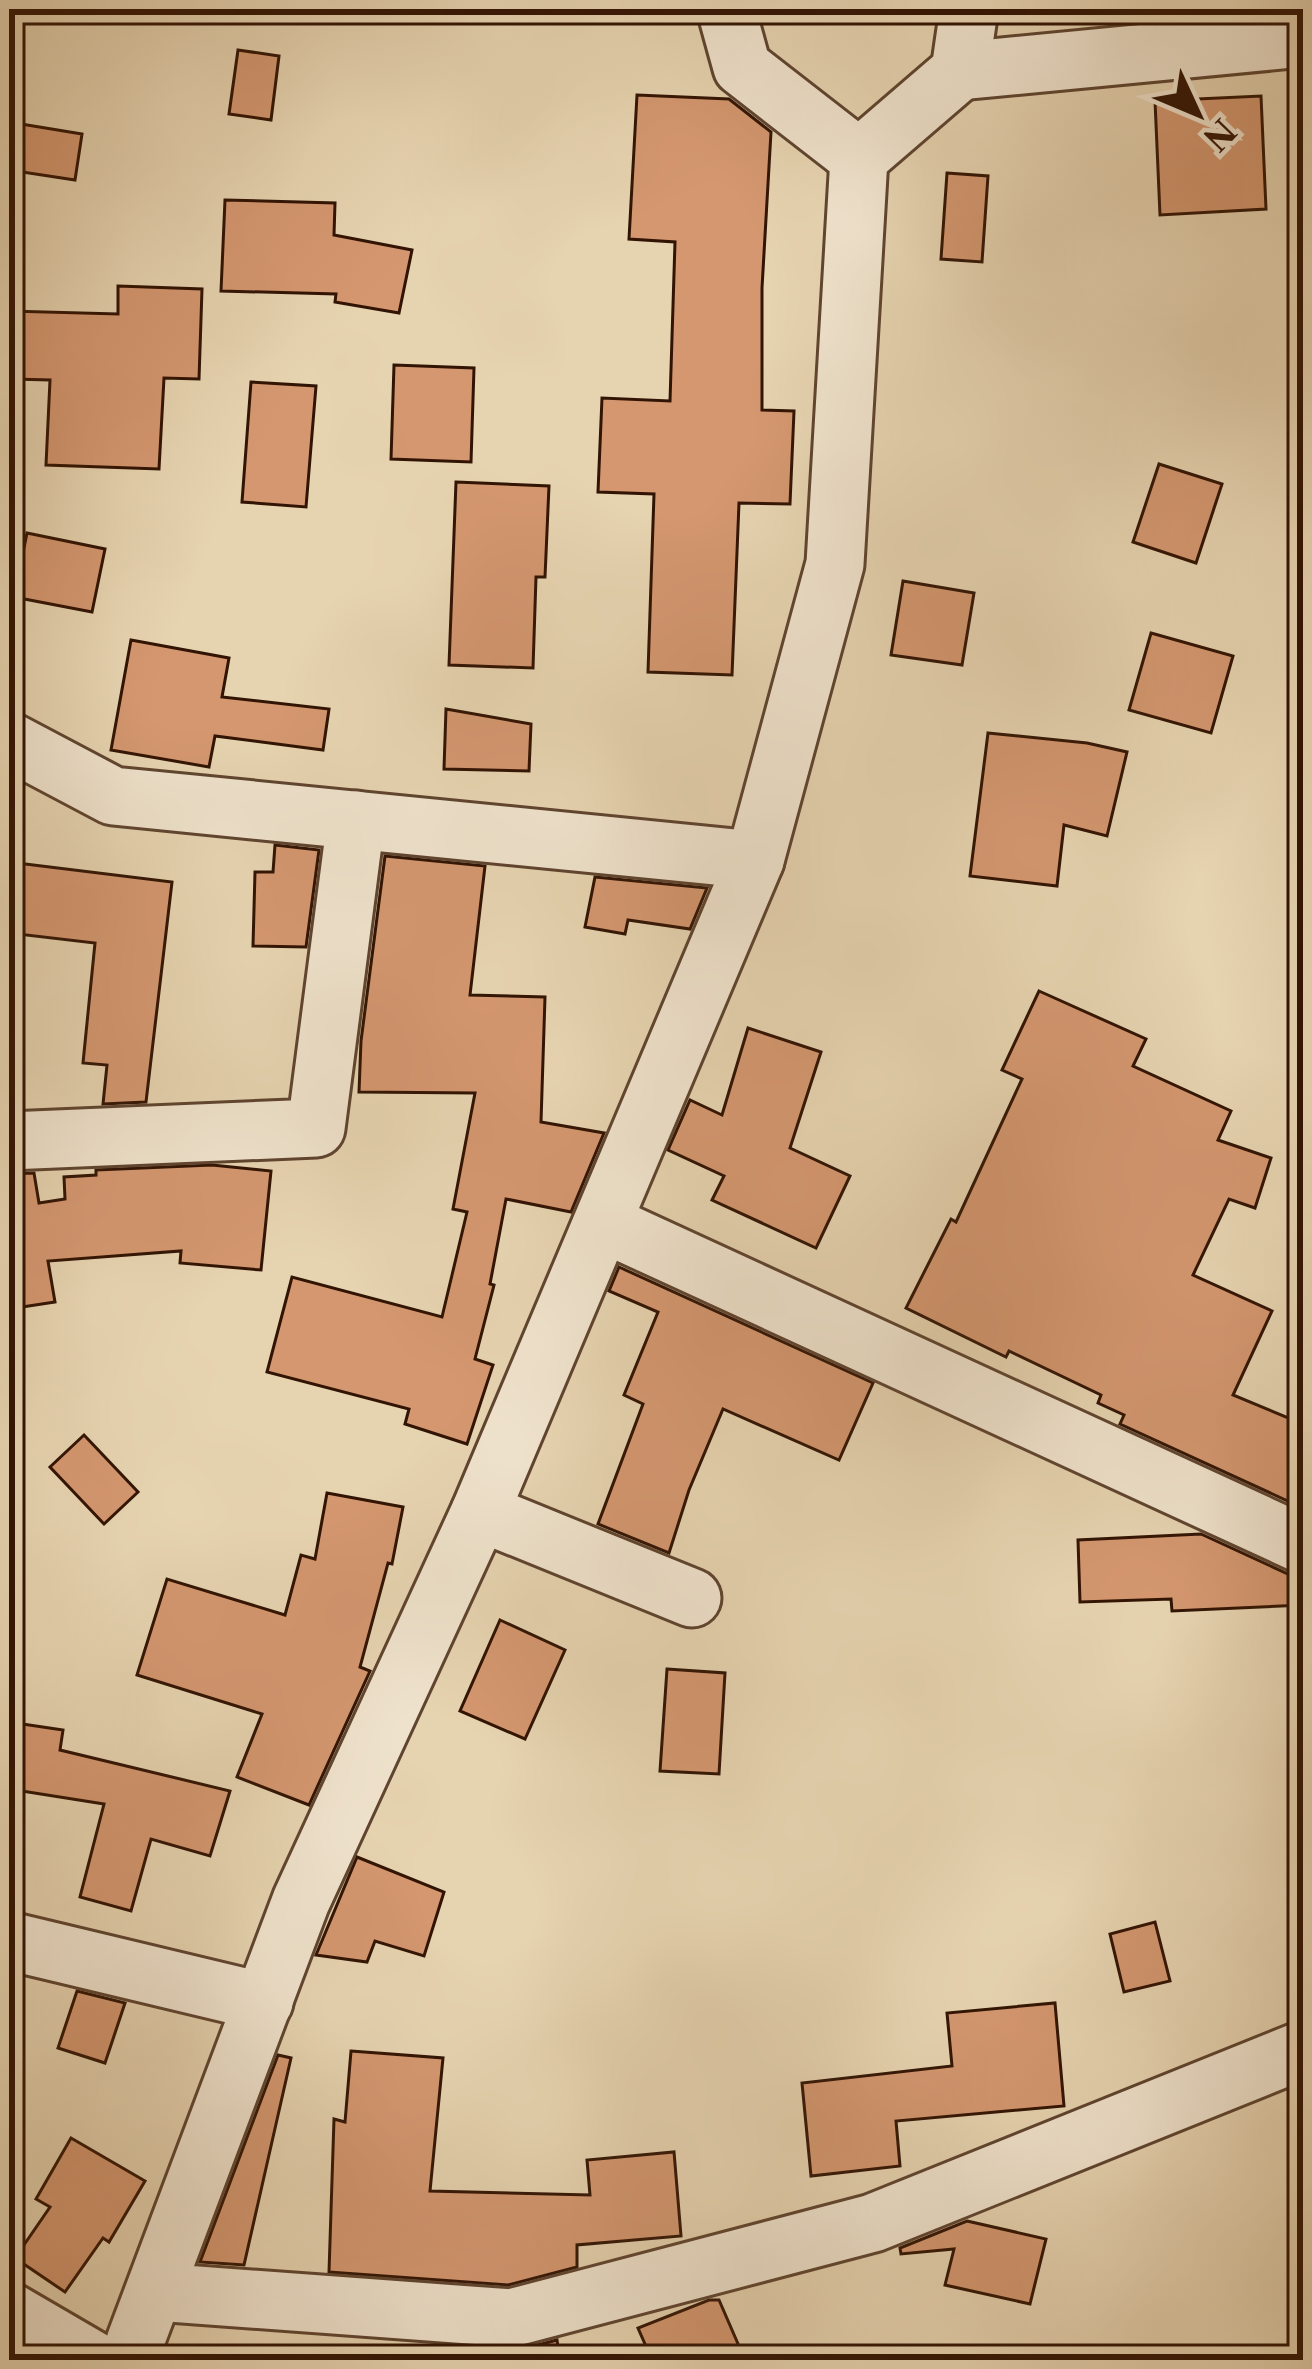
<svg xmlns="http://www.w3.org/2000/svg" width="1312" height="2369" font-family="'Libre Caslon Text',serif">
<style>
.building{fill:#d49770;stroke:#321404;stroke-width:3}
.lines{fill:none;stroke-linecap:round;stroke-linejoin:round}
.minor-casing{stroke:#5f442f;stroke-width:63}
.minor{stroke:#efe2cc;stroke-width:57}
</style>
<rect width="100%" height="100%" fill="#e6d3b0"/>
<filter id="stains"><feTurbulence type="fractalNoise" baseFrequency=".00167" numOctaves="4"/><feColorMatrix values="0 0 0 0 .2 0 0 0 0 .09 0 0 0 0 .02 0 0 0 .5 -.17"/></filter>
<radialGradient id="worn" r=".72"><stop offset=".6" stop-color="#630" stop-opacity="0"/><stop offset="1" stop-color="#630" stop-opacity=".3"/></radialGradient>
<g class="building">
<polygon points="238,50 279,56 271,120 229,114"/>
<polygon points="637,95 729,99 771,132 762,288 762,410 794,411 790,504 739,503 732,675 648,672 654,494 598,492 602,398 670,401 675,242 629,239"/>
<polygon points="1261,96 1266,209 1160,215 1155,101"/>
<polygon points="9,122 82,134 75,180 9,170"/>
<polygon points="947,173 988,176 982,262 941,259"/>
<polygon points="225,200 335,203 334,235 412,250 399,313 335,302 336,294 221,291"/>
<polygon points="118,286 202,289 199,379 164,378 159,469 46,465 50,380 13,379 9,311 118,314"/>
<polygon points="394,365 474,368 471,462 391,459"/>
<polygon points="251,382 316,386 306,507 242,502"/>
<polygon points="1159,464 1222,484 1196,563 1133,542"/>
<polygon points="456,482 549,486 545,577 536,577 533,668 449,665"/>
<polygon points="27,533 105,549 92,612 14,597"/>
<polygon points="903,581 974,593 962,665 891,655"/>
<polygon points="1151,633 1233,656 1211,733 1129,710"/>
<polygon points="131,640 229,658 222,697 329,709 323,750 215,736 209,767 111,750"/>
<polygon points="446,709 531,724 529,771 444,769"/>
<polygon points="988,733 1087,743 1127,752 1107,836 1064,825 1057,886 970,876"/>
<polygon points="275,845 319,850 306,947 253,946 255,872 273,872"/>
<polygon points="385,856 485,866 470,995 545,997 541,1122 604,1133 571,1212 506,1199 490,1284 494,1285 475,1359 493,1365 467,1444 405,1424 409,1409 267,1372 292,1277 442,1317 467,1212 453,1209 475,1093 359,1092 361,1041"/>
<polygon points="9,862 172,882 146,1102 103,1104 107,1065 83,1063 95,943 9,933"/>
<polygon points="595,877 707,888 690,929 628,920 625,934 585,927"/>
<polygon points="1039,991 1146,1039 1133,1066 1231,1111 1218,1140 1271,1158 1255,1208 1229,1199 1193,1275 1272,1311 1233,1395 1303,1424 1303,1508 1120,1424 1124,1415 1098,1403 1101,1395 1009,1351 1006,1357 906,1308 951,1219 956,1222 1022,1079 1002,1070"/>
<polygon points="748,1028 821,1052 790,1148 850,1176 816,1248 712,1200 724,1176 668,1150 690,1100 722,1115"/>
<polygon points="212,1165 271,1171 261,1270 180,1263 181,1251 48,1261 55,1302 9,1309 9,1174 34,1173 39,1203 65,1199 64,1177 96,1175 96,1170"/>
<polygon points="619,1267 873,1383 839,1460 723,1409 689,1490 669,1553 598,1524 643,1404 624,1395 658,1312 609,1291"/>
<polygon points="84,1435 138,1492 104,1524 50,1467"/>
<polygon points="327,1493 403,1507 392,1564 388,1563 360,1667 370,1671 309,1805 237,1777 262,1714 137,1675 167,1579 285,1615 301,1555 315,1559"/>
<polygon points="1201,1534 1288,1574 1303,1577 1303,1605 1172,1611 1171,1599 1080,1602 1078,1540"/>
<polygon points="500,1620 565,1650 525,1739 460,1711"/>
<polygon points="667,1669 725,1673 719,1774 660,1771"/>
<polygon points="9,1722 63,1730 60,1750 230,1791 210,1856 151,1839 131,1911 80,1897 104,1804 9,1789"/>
<polygon points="357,1857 444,1892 424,1956 375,1941 367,1962 316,1955"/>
<polygon points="1155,1922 1170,1981 1124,1992 1110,1934"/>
<polygon points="77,1991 125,2003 105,2063 58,2048"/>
<polygon points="1055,2003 1064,2106 896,2121 900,2166 811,2176 802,2083 952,2066 947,2013"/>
<polygon points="351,2051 443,2058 430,2191 590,2195 587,2160 674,2152 681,2236 577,2245 577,2267 508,2285 329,2272 334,2119 345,2122"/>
<polygon points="278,2055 291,2058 244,2265 200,2262"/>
<polygon points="71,2138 145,2181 109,2242 103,2238 65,2292 15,2258 50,2207 36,2199"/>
<polygon points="967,2221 1046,2239 1030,2304 945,2285 954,2249 901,2254 900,2248"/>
<polygon points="709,2300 719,2300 745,2360 652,2360 638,2328"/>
<polygon points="557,2340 560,2360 489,2360 488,2349 519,2350"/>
</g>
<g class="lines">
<defs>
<g id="minor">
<polyline points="726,9 742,67 859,158"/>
<polyline points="960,71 1303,38"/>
<polyline points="9,741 113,796 755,860"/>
<polyline points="9,1141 316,1128 356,820"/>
<polyline points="603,1223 1302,1544"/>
<polyline points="480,1512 692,1598"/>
<polyline points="9,1941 264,2002"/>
<polyline points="156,2292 511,2318 873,2223 1303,2050"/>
<polyline points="9,2311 93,2360"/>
<polyline points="133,2360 135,2342 301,1901 480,1512 755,860 835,564 859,158 960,71 969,9"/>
</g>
</defs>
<use href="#minor" class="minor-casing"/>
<use href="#minor" class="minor"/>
</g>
<rect width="1312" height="2369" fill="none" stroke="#e6d3b0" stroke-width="48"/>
<rect x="12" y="12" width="1288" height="2345" fill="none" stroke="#321404" stroke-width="6"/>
<rect x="24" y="24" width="1264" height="2321" fill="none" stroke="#321404" stroke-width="3"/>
<g transform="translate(1198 114) rotate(134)" stroke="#efe2cc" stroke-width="9" paint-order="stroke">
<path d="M0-9L21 45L0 30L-21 45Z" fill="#321404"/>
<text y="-18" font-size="33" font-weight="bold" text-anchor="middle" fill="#321404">N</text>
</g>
<rect width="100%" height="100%" filter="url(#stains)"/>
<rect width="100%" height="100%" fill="url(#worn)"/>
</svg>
